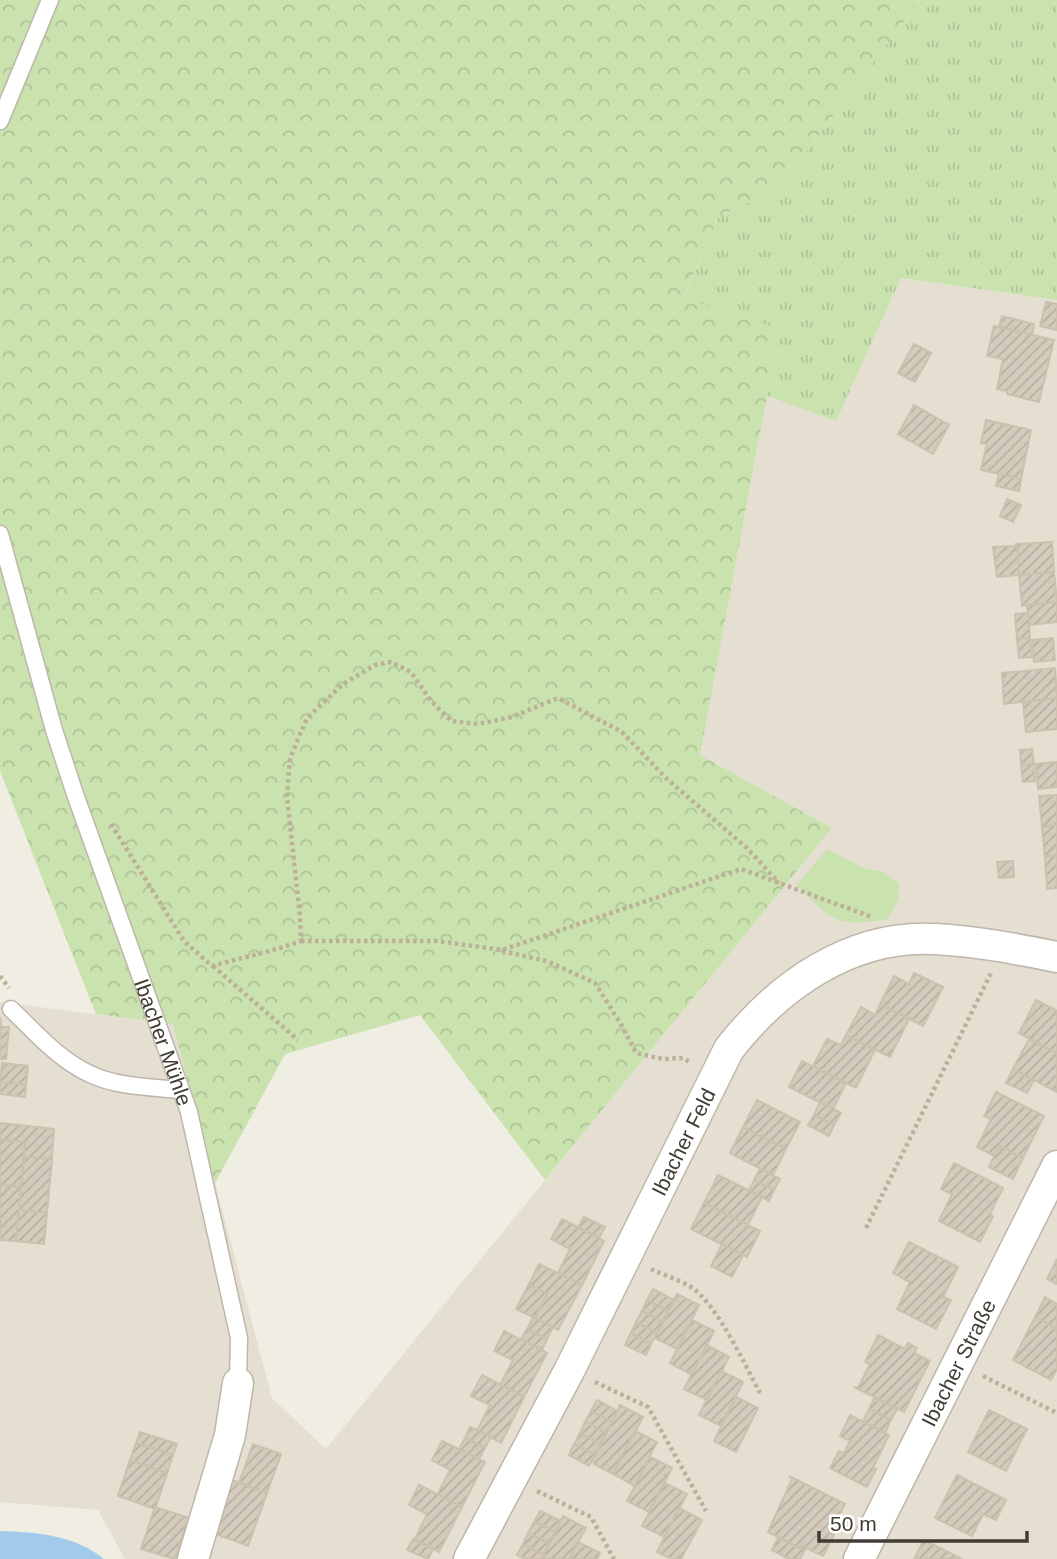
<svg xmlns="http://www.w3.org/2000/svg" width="1057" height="1559" font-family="Helvetica,sans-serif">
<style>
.residential{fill:#e4dfd1}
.grass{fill:url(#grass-tufts)}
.forest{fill:url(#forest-crowns)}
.park{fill:#c9e2ae}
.water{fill:#a2caea}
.building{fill:url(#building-hatch);stroke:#cbc1ad;stroke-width:2}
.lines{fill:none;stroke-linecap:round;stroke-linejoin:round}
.service-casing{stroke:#beb7a9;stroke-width:19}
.minor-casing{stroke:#beb7a9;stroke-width:33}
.path{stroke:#bcb099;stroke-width:4.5;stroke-dasharray:3.5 3.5;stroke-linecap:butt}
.service{stroke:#fff;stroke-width:16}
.minor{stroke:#fff;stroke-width:30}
.labels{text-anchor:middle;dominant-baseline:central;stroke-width:5;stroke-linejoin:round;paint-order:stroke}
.street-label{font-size:21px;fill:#413d34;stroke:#fff}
</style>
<defs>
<pattern id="grass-tufts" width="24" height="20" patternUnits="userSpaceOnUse" patternTransform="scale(1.75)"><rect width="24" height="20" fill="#c9e2ae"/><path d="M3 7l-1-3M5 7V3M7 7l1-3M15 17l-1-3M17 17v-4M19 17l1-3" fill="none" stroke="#aec396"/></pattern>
<pattern id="forest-crowns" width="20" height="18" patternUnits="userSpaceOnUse" patternTransform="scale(1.75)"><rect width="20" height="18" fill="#c9e2ae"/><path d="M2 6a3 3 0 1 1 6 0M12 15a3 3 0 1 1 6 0" fill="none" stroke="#aec396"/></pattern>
<pattern id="building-hatch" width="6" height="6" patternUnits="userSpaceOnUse" patternTransform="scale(1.75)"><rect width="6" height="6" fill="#d4cbbc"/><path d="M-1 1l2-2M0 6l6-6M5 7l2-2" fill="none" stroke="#b7afa2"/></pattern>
</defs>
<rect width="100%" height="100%" fill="#f0ede3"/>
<polygon class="residential" points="901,278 1057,300 1057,1559 125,1559 98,1510 0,1502 0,1002 173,1024 272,1398 326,1449 832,828 700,755 767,396 836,420"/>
<polygon class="grass" points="920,0 1057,0 1057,300 901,278 836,421 767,396 772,327 683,299 718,217 779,188"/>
<polygon class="forest" points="0,0 920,0 779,188 718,217 683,298 773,327 767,396 700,755 832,828 545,1180 420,1015 285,1054 215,1183 173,1024 96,1014 0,771"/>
<path class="park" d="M 827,849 L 864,868 L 883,872 L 899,883 L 898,900 L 888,919 C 835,927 834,922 797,885 Z"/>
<path class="water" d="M 0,1531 C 37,1532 74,1535 104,1559 L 0,1559 Z"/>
<g class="building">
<polygon points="1046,302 1057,304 1057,330 1040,326"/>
<polygon points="1002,316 1034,324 1032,335 999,327"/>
<polygon points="994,326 1054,340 1039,402 1007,394 1007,391 997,389 1003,359 987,356"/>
<polygon points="914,344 931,353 915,382 898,373"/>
<polygon points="914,405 949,425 933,454 898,434"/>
<polygon points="986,420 1031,430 1021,479 981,470 987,444 981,443"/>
<polygon points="999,474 1021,479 1019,491 996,486"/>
<polygon points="1007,499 1021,505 1013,522 1000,516"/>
<polygon points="1052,542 1054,572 1019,575 1016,544"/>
<polygon points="1017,546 1019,575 997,577 993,547"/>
<polygon points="1054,572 1057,602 1022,606 1019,575"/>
<polygon points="1057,602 1057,622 1029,625 1027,605"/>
<polygon points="1028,613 1030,638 1017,639 1015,614"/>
<polygon points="1030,638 1032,657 1019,658 1017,639"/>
<polygon points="1053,638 1055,660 1034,662 1032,640"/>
<polygon points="1055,668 1057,698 1004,704 1002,673"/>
<polygon points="1057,698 1057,729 1026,732 1023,702"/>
<polygon points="1032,749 1034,764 1021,765 1020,750"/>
<polygon points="1057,762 1057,787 1038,789 1036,764"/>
<polygon points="1034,764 1035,781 1023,782 1021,765"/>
<polygon points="1057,795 1057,825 1042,827 1039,796"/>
<polygon points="1057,825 1057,856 1045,857 1042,827"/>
<polygon points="1057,856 1057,888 1047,889 1045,857"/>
<polygon points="1013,861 1014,877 999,878 997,862"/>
<polygon points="914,973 943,987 923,1026 880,1004 894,976 909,984"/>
<polygon points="1036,1000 1057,1011 1057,1053 1019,1033"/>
<polygon points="880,1004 909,1019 890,1057 846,1035 861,1007 875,1015"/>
<polygon points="0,1017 1,1027 9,1027 6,1059 0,1059"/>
<polygon points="846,1035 875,1050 856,1088 813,1066 827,1039 841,1045"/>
<polygon points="1029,1039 1057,1053 1057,1092 1013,1069"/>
<polygon points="802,1061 846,1083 833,1109 789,1087"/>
<polygon points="2,1063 28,1066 26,1085 0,1082"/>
<polygon points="1013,1069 1034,1080 1027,1093 1006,1083"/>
<polygon points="0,1082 26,1085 25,1097 0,1094"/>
<polygon points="996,1092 1044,1116 1023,1158 999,1146 995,1156 977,1147 991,1119 984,1116"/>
<polygon points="757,1100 800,1122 786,1149 743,1127"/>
<polygon points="820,1102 841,1113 834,1125 814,1115"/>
<polygon points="814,1115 834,1125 829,1136 808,1125"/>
<polygon points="0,1123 54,1129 52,1159 24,1157 25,1142 0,1140"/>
<polygon points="743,1127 786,1149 773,1175 730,1153"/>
<polygon points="0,1140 25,1142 21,1187 0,1185"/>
<polygon points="999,1146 1023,1158 1013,1179 989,1167"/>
<polygon points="24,1157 52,1159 47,1213 19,1210"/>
<polygon points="954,1163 1003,1188 990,1214 993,1216 980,1242 939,1221 952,1194 941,1189"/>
<polygon points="760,1169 780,1179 774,1190 754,1180"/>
<polygon points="718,1175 762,1197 748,1225 704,1203"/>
<polygon points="754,1180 774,1190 769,1201 749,1190"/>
<polygon points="0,1185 21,1187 16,1241 0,1240"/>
<polygon points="704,1203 760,1231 747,1257 691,1229"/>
<polygon points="19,1210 47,1213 44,1244 16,1241"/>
<polygon points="584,1217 605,1227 599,1238 578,1227"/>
<polygon points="562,1219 604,1241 582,1285 558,1273 570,1249 551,1239"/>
<polygon points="909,1242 958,1267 943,1297 951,1300 936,1329 897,1309 910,1282 893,1273"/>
<polygon points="722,1244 743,1255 732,1277 711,1266"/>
<polygon points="1057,1259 1057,1284 1047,1279"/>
<polygon points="539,1264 582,1285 558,1330 535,1318 547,1294 529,1284"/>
<polygon points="529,1284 547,1294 535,1318 516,1309"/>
<polygon points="653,1289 674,1300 668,1311 647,1300"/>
<polygon points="677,1294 699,1305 677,1349 655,1338"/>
<polygon points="1045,1297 1057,1304 1057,1329 1035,1317"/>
<polygon points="647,1300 668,1311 663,1322 642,1311"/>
<polygon points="642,1311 663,1322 657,1333 636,1322"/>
<polygon points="533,1317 553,1327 547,1339 527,1329"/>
<polygon points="1035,1317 1057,1329 1057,1369 1051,1380 1013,1360"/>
<polygon points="692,1320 714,1331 692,1375 670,1363"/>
<polygon points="636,1322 657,1333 651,1344 631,1333"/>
<polygon points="527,1329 547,1339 542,1350 521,1339"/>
<polygon points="504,1331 547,1353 524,1397 500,1385 513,1360 494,1351"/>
<polygon points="631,1333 651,1344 646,1355 625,1345"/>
<polygon points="878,1335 905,1349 908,1343 917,1348 914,1353 930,1361 904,1412 854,1387 858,1388 870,1364 865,1362"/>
<polygon points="707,1345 729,1357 707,1400 684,1389"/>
<polygon points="721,1371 743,1382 721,1426 699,1415"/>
<polygon points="482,1375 524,1397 501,1443 477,1430 490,1405 471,1396"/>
<polygon points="736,1397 758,1408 736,1452 714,1441"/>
<polygon points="874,1398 897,1409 891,1420 869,1409"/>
<polygon points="597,1400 617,1411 612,1422 591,1411"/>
<polygon points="620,1405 643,1417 613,1474 594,1464 593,1460"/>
<polygon points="869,1409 891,1420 885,1433 863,1421"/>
<polygon points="989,1410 1027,1429 1006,1471 968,1452"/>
<polygon points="591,1411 612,1422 606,1433 585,1422"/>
<polygon points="850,1415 889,1435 873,1468 876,1469 867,1487 830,1468 839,1451 844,1453 850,1441 840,1436"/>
<polygon points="585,1422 606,1433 600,1444 580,1433"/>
<polygon points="470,1427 491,1437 485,1448 465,1438"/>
<polygon points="635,1431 657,1442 635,1486 613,1474"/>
<polygon points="140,1432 177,1444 173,1455 136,1443"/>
<polygon points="580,1433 600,1444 595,1455 574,1444"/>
<polygon points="465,1438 485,1448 479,1459 459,1449"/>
<polygon points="442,1441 485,1462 462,1507 437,1495 450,1470 432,1460"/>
<polygon points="136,1443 173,1455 167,1473 130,1460"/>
<polygon points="253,1444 281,1454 267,1493 239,1483"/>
<polygon points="574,1444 595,1455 589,1466 569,1455"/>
<polygon points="650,1457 672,1468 649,1512 627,1501"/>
<polygon points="130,1460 167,1473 155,1509 118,1496"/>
<polygon points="957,1475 1006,1500 996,1520 983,1514 972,1536 935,1518"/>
<polygon points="789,1476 845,1504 830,1533 834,1535 823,1556 802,1546 801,1549 768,1532 792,1479"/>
<polygon points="232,1480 267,1493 248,1546 213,1533"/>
<polygon points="665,1483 687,1494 665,1537 642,1526"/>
<polygon points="419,1485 462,1507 439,1552 415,1539 427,1514 409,1505"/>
<polygon points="155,1507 189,1518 175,1559 141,1549"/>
<polygon points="679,1508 702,1520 681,1559 672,1559 657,1552"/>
<polygon points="540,1511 561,1521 555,1532 534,1522"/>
<polygon points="563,1516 586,1528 578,1542 570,1559 542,1559"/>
<polygon points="534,1522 555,1532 549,1543 528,1533"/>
<polygon points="528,1533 549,1543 544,1555 523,1544"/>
<polygon points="778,1537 801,1549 802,1546 806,1548 800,1559 789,1559 772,1550"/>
<polygon points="413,1539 433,1549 428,1559 407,1550"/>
<polygon points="924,1540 962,1559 914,1559"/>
<polygon points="578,1542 600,1553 597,1559 570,1559"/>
<polygon points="523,1544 544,1555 542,1559 525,1559 517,1555"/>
</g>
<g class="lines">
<defs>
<g id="service">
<polyline points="0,121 50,0"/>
<path id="s1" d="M 0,534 L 54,730 L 75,794 L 189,1112 L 239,1338 L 238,1383"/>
<path d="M 11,1009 C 35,1032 59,1060 90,1074 C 117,1087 150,1087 180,1090"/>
</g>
<g id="minor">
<polyline points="193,1559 230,1435 238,1383"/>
<path id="s2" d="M 469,1559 L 569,1371 L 729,1049 C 778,986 851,934 935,939 C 976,941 1017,949 1057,957"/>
<path id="s3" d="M 859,1559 L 1057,1166"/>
</g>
</defs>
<use href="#service" class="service-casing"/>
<use href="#minor" class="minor-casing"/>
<g class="path">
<polyline points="111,824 184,941 212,966 277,949 301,941 300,916 287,797 290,758 307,718 343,684 375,665 391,662 411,672 431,701 451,721 478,724 512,717 558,698 622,732 667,779 747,848 779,883"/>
<polyline points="301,941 437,941 502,950 741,869 872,917"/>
<polyline points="502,951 547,961 595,983 622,1026 636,1053 663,1059 683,1058 691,1063"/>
<polyline points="213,966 298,1040"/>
<polyline points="0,976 9,988"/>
<polyline points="866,1228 992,971"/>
<path d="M 651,1269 C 664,1275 679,1280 691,1287 C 717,1304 745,1365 760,1393"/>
<polyline points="983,1376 1057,1413"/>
<polyline points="595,1382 648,1407 706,1511"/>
<polyline points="537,1491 591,1517 614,1559"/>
</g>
<use href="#service" class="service"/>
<use href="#minor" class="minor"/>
</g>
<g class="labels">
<g class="street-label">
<text stroke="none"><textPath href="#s1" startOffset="534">Ibacher Mühle</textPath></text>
<text stroke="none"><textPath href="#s2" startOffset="469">Ibacher Feld</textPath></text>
<text stroke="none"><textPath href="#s3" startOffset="220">Ibacher Straße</textPath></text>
</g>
</g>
<path d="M819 1531v10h208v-10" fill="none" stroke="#413d34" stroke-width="3.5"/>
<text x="830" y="1531" font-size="21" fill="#413d34" stroke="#ffffff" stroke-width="5" paint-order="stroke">50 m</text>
</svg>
